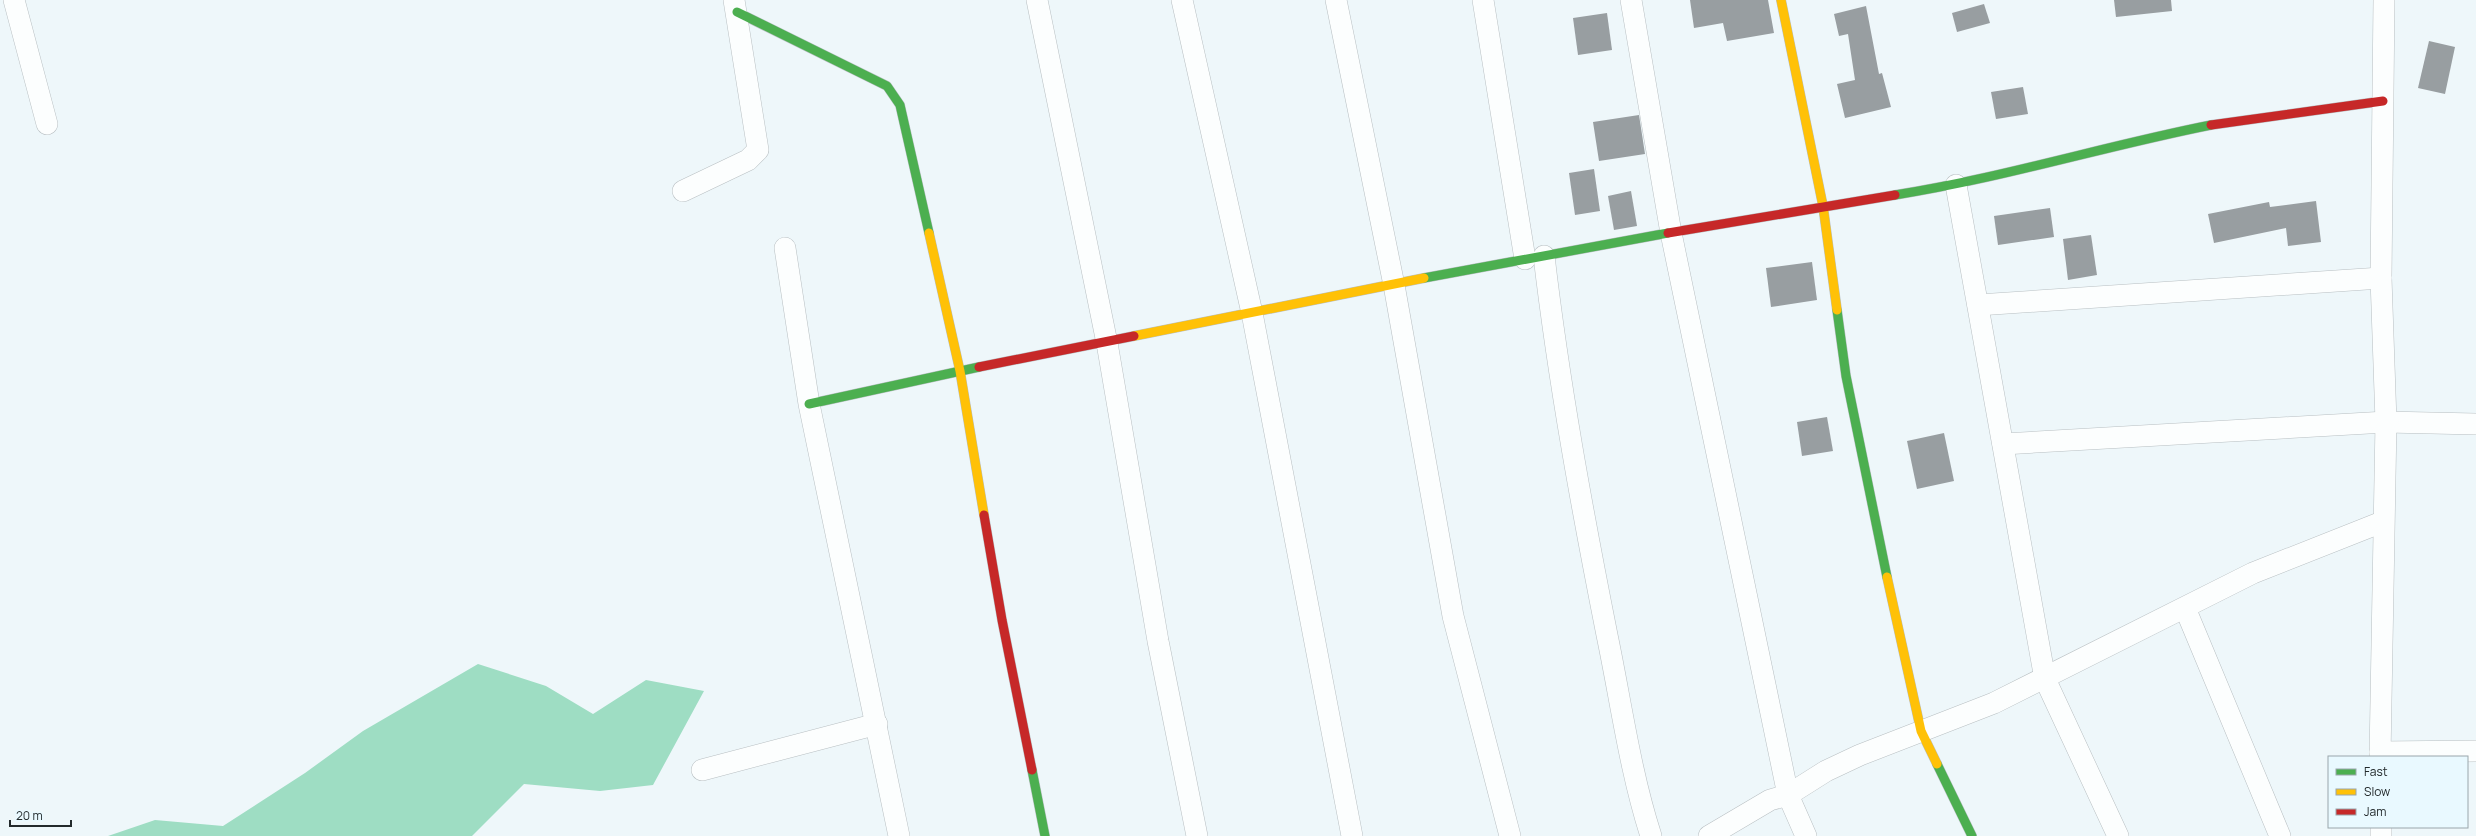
<svg xmlns="http://www.w3.org/2000/svg" width="2476" height="836" font-family="Manrope,sans-serif">
<style>
.forest{fill:#9eddc3}
.building{fill:#989ea1}
.lines{fill:none;stroke-linecap:round;stroke-linejoin:round}
.street-casing{stroke:#b8bfc2;stroke-width:22}
.fast-casing{stroke:#b8bfc2;stroke-width:10}
.slow-casing{stroke:#b8bfc2;stroke-width:10}
.jam-casing{stroke:#b8bfc2;stroke-width:10}
.street{stroke:#fcfefe;stroke-width:21}
.fast{stroke:#4caf50;stroke-width:9}
.slow{stroke:#ffc107;stroke-width:9}
.jam{stroke:#c62828;stroke-width:9}
</style>
<rect width="100%" height="100%" fill="#eef7fa"/>
<polygon class="forest" points="478,664 546,686 593,714 646,680 704,691 653,785 600,791 524,784 472,836 108,836 155,820 223,826 305,773 363,731"/>
<g class="building">
<polygon points="1690,0 1768,0 1774,33 1727,41 1723,23 1694,28"/>
<polygon points="2114,0 2171,0 2172,11 2116,17"/>
<polygon points="1984,4 1990,23 1957,32 1952,13"/>
<polygon points="1866,6 1879,74 1882,73 1891,107 1845,118 1837,84 1855,80 1848,34 1839,36 1834,14"/>
<polygon points="1607,13 1612,50 1578,55 1573,18"/>
<polygon points="2429,41 2455,47 2445,94 2418,88"/>
<polygon points="2023,87 2028,114 1996,119 1991,92"/>
<polygon points="1639,115 1645,154 1599,161 1593,122"/>
<polygon points="1594,169 1600,211 1575,215 1569,173"/>
<polygon points="1631,191 1637,226 1614,230 1608,196"/>
<polygon points="2316,201 2321,242 2288,246 2286,228 2214,243 2208,214 2269,202 2270,207"/>
<polygon points="2050,208 2054,237 1998,245 1994,216"/>
<polygon points="2091,235 2097,275 2068,280 2063,239"/>
<polygon points="1812,262 1817,300 1771,307 1766,268"/>
<polygon points="1827,417 1833,451 1802,456 1797,422"/>
<polygon points="1944,433 1954,481 1917,489 1907,441"/>
</g>
<g class="lines">
<defs>
<g id="street">
<polyline points="14,0 47,124"/>
<polyline points="1037,0 1107,343 1158,641 1197,836"/>
<polyline points="1182,0 1252,313 1352,836"/>
<polyline points="1336,0 1394,285 1453,616 1510,836"/>
<polyline points="1483,0 1525,259"/>
<polyline points="1631,0 1671,233 1788,795 1806,836"/>
<polyline points="1956,185 2045,679 2118,836"/>
<polyline points="683,191 748,160 758,150 734,0"/>
<polyline points="785,248 809,404 899,836"/>
<path d="M 1544,256 C 1559,384 1582,509 1607,635 C 1621,702 1630,771 1651,836"/>
<polyline points="1978,305 2381,278"/>
<polyline points="2003,444 2386,422 2476,424"/>
<polyline points="2185,608 2280,836"/>
<polyline points="2380,752 2476,751"/>
<polyline points="2380,757 2386,422 2381,278 2384,0"/>
<polyline points="702,770 877,724"/>
<polyline points="2381,827 2381,836"/>
<polyline points="1709,836 1770,800 1788,795 1826,771 1860,755 1994,703 2253,573 2382,522"/>
</g>
<g id="fast">
<polyline points="737,12 887,86 900,105 929,233"/>
<path d="M 1895,195 C 2002,178 2105,146 2211,125"/>
<polyline points="1424,278 1668,233"/>
<polyline points="1837,310 1846,376 1887,577"/>
<polyline points="809,404 979,367"/>
<polyline points="1937,764 1972,836"/>
<polyline points="1032,770 1045,836"/>
</g>
<g id="slow">
<polyline points="1781,0 1823,206 1837,310"/>
<polyline points="929,233 960,371 984,515"/>
<polyline points="1134,336 1424,278"/>
<polyline points="1887,577 1921,731 1937,764"/>
</g>
<g id="jam">
<polyline points="2211,125 2383,101"/>
<polyline points="1668,233 1895,195"/>
<polyline points="979,367 1134,336"/>
<polyline points="984,515 1002,620 1032,770"/>
</g>
</defs>
<use href="#street" class="street-casing"/>
<use href="#fast" class="fast-casing"/>
<use href="#slow" class="slow-casing"/>
<use href="#jam" class="jam-casing"/>
<use href="#street" class="street"/>
<use href="#fast" class="fast"/>
<use href="#slow" class="slow"/>
<use href="#jam" class="jam"/>
</g>
<rect x="2328" y="756" width="140" height="72" fill="#e9f9ff" stroke="#9aa6ab"/>
<rect x="2336" y="769" width="20" height="6" fill="#4caf50" stroke="#9aa6ab"/>
<text x="2364" y="776" font-size="12" fill="#232a2c">Fast</text>
<rect x="2336" y="789" width="20" height="6" fill="#ffc107" stroke="#9aa6ab"/>
<text x="2364" y="796" font-size="12" fill="#232a2c">Slow</text>
<rect x="2336" y="809" width="20" height="6" fill="#c62828" stroke="#9aa6ab"/>
<text x="2364" y="816" font-size="12" fill="#232a2c">Jam</text>
<path d="M10 820v6h61v-6" fill="none" stroke="#232a2c" stroke-width="2"/>
<text x="16" y="820" font-size="12" fill="#232a2c" stroke="#e9f9ff" stroke-width="3" paint-order="stroke">20 m</text>
</svg>
